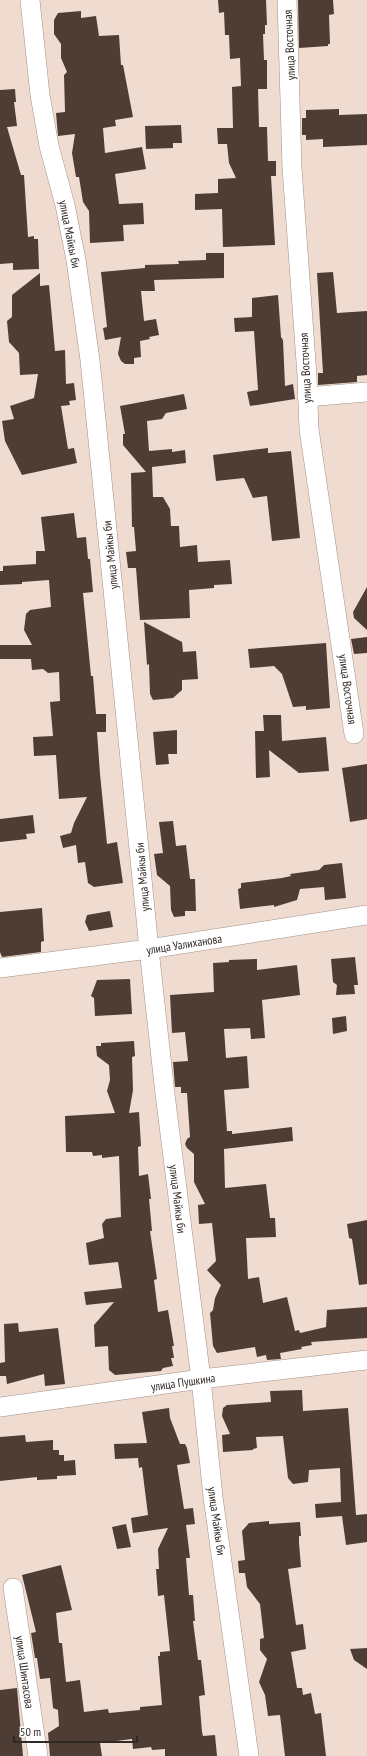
<svg xmlns="http://www.w3.org/2000/svg" width="367" height="1756" font-family="'PT Sans Narrow',sans-serif">
<style>
.building{fill:#4e3d35}
.lines{fill:none;stroke-linecap:round;stroke-linejoin:round}
.street-casing{stroke:#a49187;stroke-width:20}
.street{stroke:#fff;stroke-width:19}
.labels{text-anchor:middle;dominant-baseline:central;stroke-width:4;stroke-linejoin:round;paint-order:stroke}
.street-label{font-size:12px;fill:#312925;stroke:#fff}
</style>
<rect width="100%" height="100%" fill="#f0dbd0"/>
<g class="building">
<polygon points="218,0 266,0 267,25 265,25 265,34 263,34 264,60 267,60 267,89 258,89 259,127 267,127 268,161 276,161 276,176 271,176 275,245 223,247 222,209 195,210 195,194 218,193 218,179 236,178 229,163 227,144 218,144 217,128 233,128 232,87 241,86 240,58 230,59 229,35 225,35 224,12 219,13"/>
<polygon points="298,0 333,0 334,14 329,15 330,44 328,44 328,46 299,48"/>
<polygon points="81,11 81,18 96,16 99,36 119,35 121,65 123,65 133,117 115,120 116,126 103,128 105,153 142,147 146,169 115,174 119,204 143,203 144,224 123,225 124,241 90,243 89,211 83,202 79,177 76,177 72,153 75,134 58,136 56,113 65,112 64,75 67,72 61,58 61,44 54,34 54,20 58,13"/>
<polygon points="15,89 16,102 14,102 17,126 7,127 21,175 24,175 28,237 34,236 34,239 38,239 39,269 13,270 13,263 0,264 0,90"/>
<polygon points="339,109 339,115 367,114 367,145 323,147 323,139 306,140 306,135 302,135 302,118 306,118 306,110"/>
<polygon points="181,125 182,143 173,143 173,148 146,149 145,126"/>
<polygon points="206,253 224,253 224,278 154,280 155,291 141,291 144,321 156,319 159,335 149,337 150,339 140,341 141,357 134,358 134,364 125,364 121,361 118,354 121,337 105,340 103,328 107,327 101,272 145,268 145,265 179,264 178,261 206,260"/>
<polygon points="333,272 337,313 367,311 367,375 357,376 357,382 318,385 318,373 323,373 317,273"/>
<polygon points="40,273 40,286 49,285 55,351 65,350 66,384 74,383 76,400 69,401 70,405 61,406 68,449 74,448 77,463 22,475 5,441 2,421 14,419 10,406 34,398 38,374 20,375 19,353 9,342 7,321 12,317 12,295"/>
<polygon points="278,295 281,337 283,340 285,386 293,384 295,399 250,406 247,392 258,390 254,331 235,332 234,318 252,317 252,298"/>
<polygon points="184,394 187,409 166,413 162,419 147,421 149,451 172,449 172,452 185,450 186,463 152,467 153,497 163,497 170,509 171,526 179,526 180,547 197,545 198,562 230,560 232,584 214,585 214,588 189,590 190,618 140,620 136,568 128,568 126,552 136,551 134,527 132,527 131,473 146,472 123,445 123,434 125,434 120,406"/>
<polygon points="268,448 268,453 291,451 300,538 272,541 267,496 253,498 244,478 216,481 213,455"/>
<polygon points="74,513 77,538 86,537 88,559 90,559 93,592 83,593 91,676 93,676 96,714 106,714 106,732 97,732 100,774 107,844 117,842 123,883 94,887 88,883 85,862 78,863 76,845 63,848 60,836 71,833 74,823 87,797 59,799 56,755 34,756 33,737 53,736 50,702 60,701 59,672 48,673 43,669 32,670 31,659 0,659 0,645 32,645 24,630 26,614 30,610 51,607 49,580 22,582 22,584 0,585 0,571 3,571 3,566 36,564 36,551 45,551 41,517"/>
<polygon points="367,587 367,630 354,618 353,612"/>
<polygon points="144,622 182,642 183,652 196,651 198,679 182,680 182,690 173,698 153,700 150,694 149,664 147,665"/>
<polygon points="367,637 367,653 354,654 351,639"/>
<polygon points="326,643 330,708 306,710 306,706 293,707 282,674 274,666 250,668 248,649"/>
<polygon points="263,715 281,715 282,741 326,737 329,771 299,773 269,750 270,777 256,778 255,731 264,731"/>
<polygon points="177,730 177,754 168,754 169,764 156,765 153,732"/>
<polygon points="367,764 367,819 350,822 342,768"/>
<polygon points="33,815 35,833 26,834 27,839 0,842 0,819"/>
<polygon points="173,821 176,846 186,845 190,879 195,879 196,911 185,911 185,916 174,917 171,910 170,886 157,875 154,854 163,853 159,822"/>
<polygon points="342,863 346,898 325,900 324,887 300,889 297,900 274,907 274,905 240,909 238,889 241,888 241,883 282,878 291,876 290,874 319,870 324,865"/>
<polygon points="42,908 44,941 41,942 41,952 2,957 0,952 0,912"/>
<polygon points="110,911 113,927 89,931 85,922 87,915"/>
<polygon points="355,957 358,985 354,985 355,994 336,995 337,985 333,982 331,959"/>
<polygon points="257,959 257,970 297,965 300,995 262,1000 265,1038 251,1039 250,1028 224,1029 226,1058 247,1056 249,1088 224,1090 227,1131 232,1131 232,1134 292,1127 293,1141 224,1149 225,1188 266,1184 270,1218 275,1218 276,1237 246,1238 248,1279 259,1277 263,1303 287,1297 295,1331 299,1330 300,1333 326,1327 327,1310 367,1307 367,1338 311,1342 312,1345 301,1347 302,1349 280,1353 281,1359 267,1360 266,1355 257,1357 255,1347 217,1353 213,1346 210,1313 213,1310 215,1298 221,1285 207,1270 216,1261 212,1223 199,1224 198,1205 205,1204 194,1182 194,1154 187,1148 185,1144 187,1139 190,1137 187,1093 181,1093 181,1087 175,1087 173,1062 188,1061 185,1032 172,1033 170,995 214,992 213,963 229,962 229,960"/>
<polygon points="130,979 132,1014 95,1016 94,998 91,996 97,980"/>
<polygon points="346,1016 347,1031 333,1034 332,1018"/>
<polygon points="134,1041 135,1056 132,1057 133,1090 129,1113 139,1112 141,1146 138,1147 139,1176 148,1174 151,1199 149,1199 152,1231 150,1231 157,1279 154,1280 158,1312 168,1310 174,1346 172,1346 174,1358 171,1358 173,1366 163,1368 161,1371 115,1375 109,1370 108,1346 95,1347 94,1325 114,1302 86,1305 84,1292 122,1288 118,1262 89,1265 86,1243 104,1238 102,1224 106,1219 121,1217 119,1156 102,1158 102,1155 93,1156 92,1152 66,1152 65,1116 115,1113 107,1091 110,1080 109,1065 97,1056 96,1046 101,1046 101,1043"/>
<polygon points="367,1220 367,1284 359,1285 352,1239 349,1238 347,1224"/>
<polygon points="18,1323 19,1332 58,1328 65,1384 45,1386 44,1374 7,1384 6,1376 0,1376 0,1363 5,1362 4,1324"/>
<polygon points="302,1390 303,1411 348,1408 356,1515 367,1514 367,1542 346,1545 342,1516 316,1518 315,1504 341,1502 340,1468 309,1470 308,1482 293,1484 288,1478 283,1436 256,1437 257,1448 253,1449 253,1450 223,1452 222,1435 230,1434 222,1416 223,1408 227,1405 271,1402 270,1391"/>
<polygon points="169,1408 170,1418 180,1444 185,1444 187,1448 190,1463 177,1465 184,1509 193,1508 195,1524 186,1525 190,1558 186,1558 189,1595 193,1595 195,1621 193,1621 198,1660 201,1660 205,1695 199,1696 202,1732 203,1736 215,1735 217,1756 165,1756 165,1749 152,1750 151,1747 133,1749 132,1739 100,1743 102,1756 50,1756 48,1733 59,1726 58,1710 53,1708 50,1678 40,1679 37,1658 35,1658 31,1633 36,1632 22,1575 61,1565 72,1610 56,1613 59,1643 62,1643 66,1682 80,1680 84,1712 108,1709 109,1713 140,1710 140,1707 162,1705 158,1656 160,1656 160,1652 170,1651 164,1595 158,1596 156,1569 159,1569 158,1549 168,1528 133,1533 131,1518 148,1515 142,1467 139,1468 138,1458 115,1459 114,1444 147,1443 142,1412"/>
<polygon points="25,1435 26,1442 53,1440 53,1450 59,1450 59,1455 64,1455 64,1461 75,1460 76,1475 57,1476 57,1479 37,1480 37,1477 0,1481 0,1437"/>
<polygon points="269,1521 269,1524 300,1522 301,1536 299,1536 299,1543 301,1567 288,1569 296,1625 303,1624 306,1649 291,1652 297,1688 302,1688 303,1695 311,1693 315,1714 321,1713 326,1756 285,1756 280,1715 268,1716 265,1695 259,1682 267,1659 260,1650 260,1639 264,1638 260,1604 247,1587 245,1573 239,1573 238,1561 245,1560 242,1531 249,1523"/>
<polygon points="126,1524 131,1547 117,1549 112,1527"/>
<polygon points="367,1648 367,1669 354,1660 350,1649"/>
<polygon points="17,1688 23,1756 0,1756 0,1690"/>
</g>
<g class="lines">
<defs>
<g id="street">
<polyline points="30,0 40,95 49,146 65,205 76,260 90,360 149,949 165,1094 201,1379 213,1497 249,1756"/>
<polyline points="287,0 292,168 307,376 309,429 354,734"/>
<polyline points="307,397 367,392"/>
<polyline points="0,968 149,949 367,915"/>
<polyline points="0,1407 201,1379 367,1360"/>
<polyline points="13,1588 38,1756"/>
</g>
</defs>
<use href="#street" class="street-casing"/>
<use href="#street" class="street"/>
</g>
<g class="labels">
<g class="street-label">
<text transform="translate(289 45) rotate(-93)">улица Восточная</text>
<text transform="translate(70 234) rotate(79)">улица Майкы би</text>
<text transform="translate(305 368) rotate(-93)">улица Восточная</text>
<text transform="translate(110 555) rotate(-96)">улица Майкы би</text>
<text transform="translate(348 689) rotate(82)">улица Восточная</text>
<text transform="translate(142 877) rotate(-95)">улица Майкы би</text>
<text transform="translate(184 944) rotate(-9)">улица Уалиханова</text>
<text transform="translate(178 1199) rotate(83)">улица Майкы би</text>
<text transform="translate(183 1382) rotate(-8)">улица Пушкина</text>
<text transform="translate(217 1521) rotate(82)">улица Майкы би</text>
<text transform="translate(25 1672) rotate(82)">улица Шинтасова</text>
</g>
</g>
<path d="M14 1736v6h123v-6" fill="none" stroke="#312925" stroke-width="2"/>
<text x="20" y="1736" font-size="12" fill="#312925" stroke="#ffffff" stroke-width="3" paint-order="stroke">50 m</text>
</svg>
